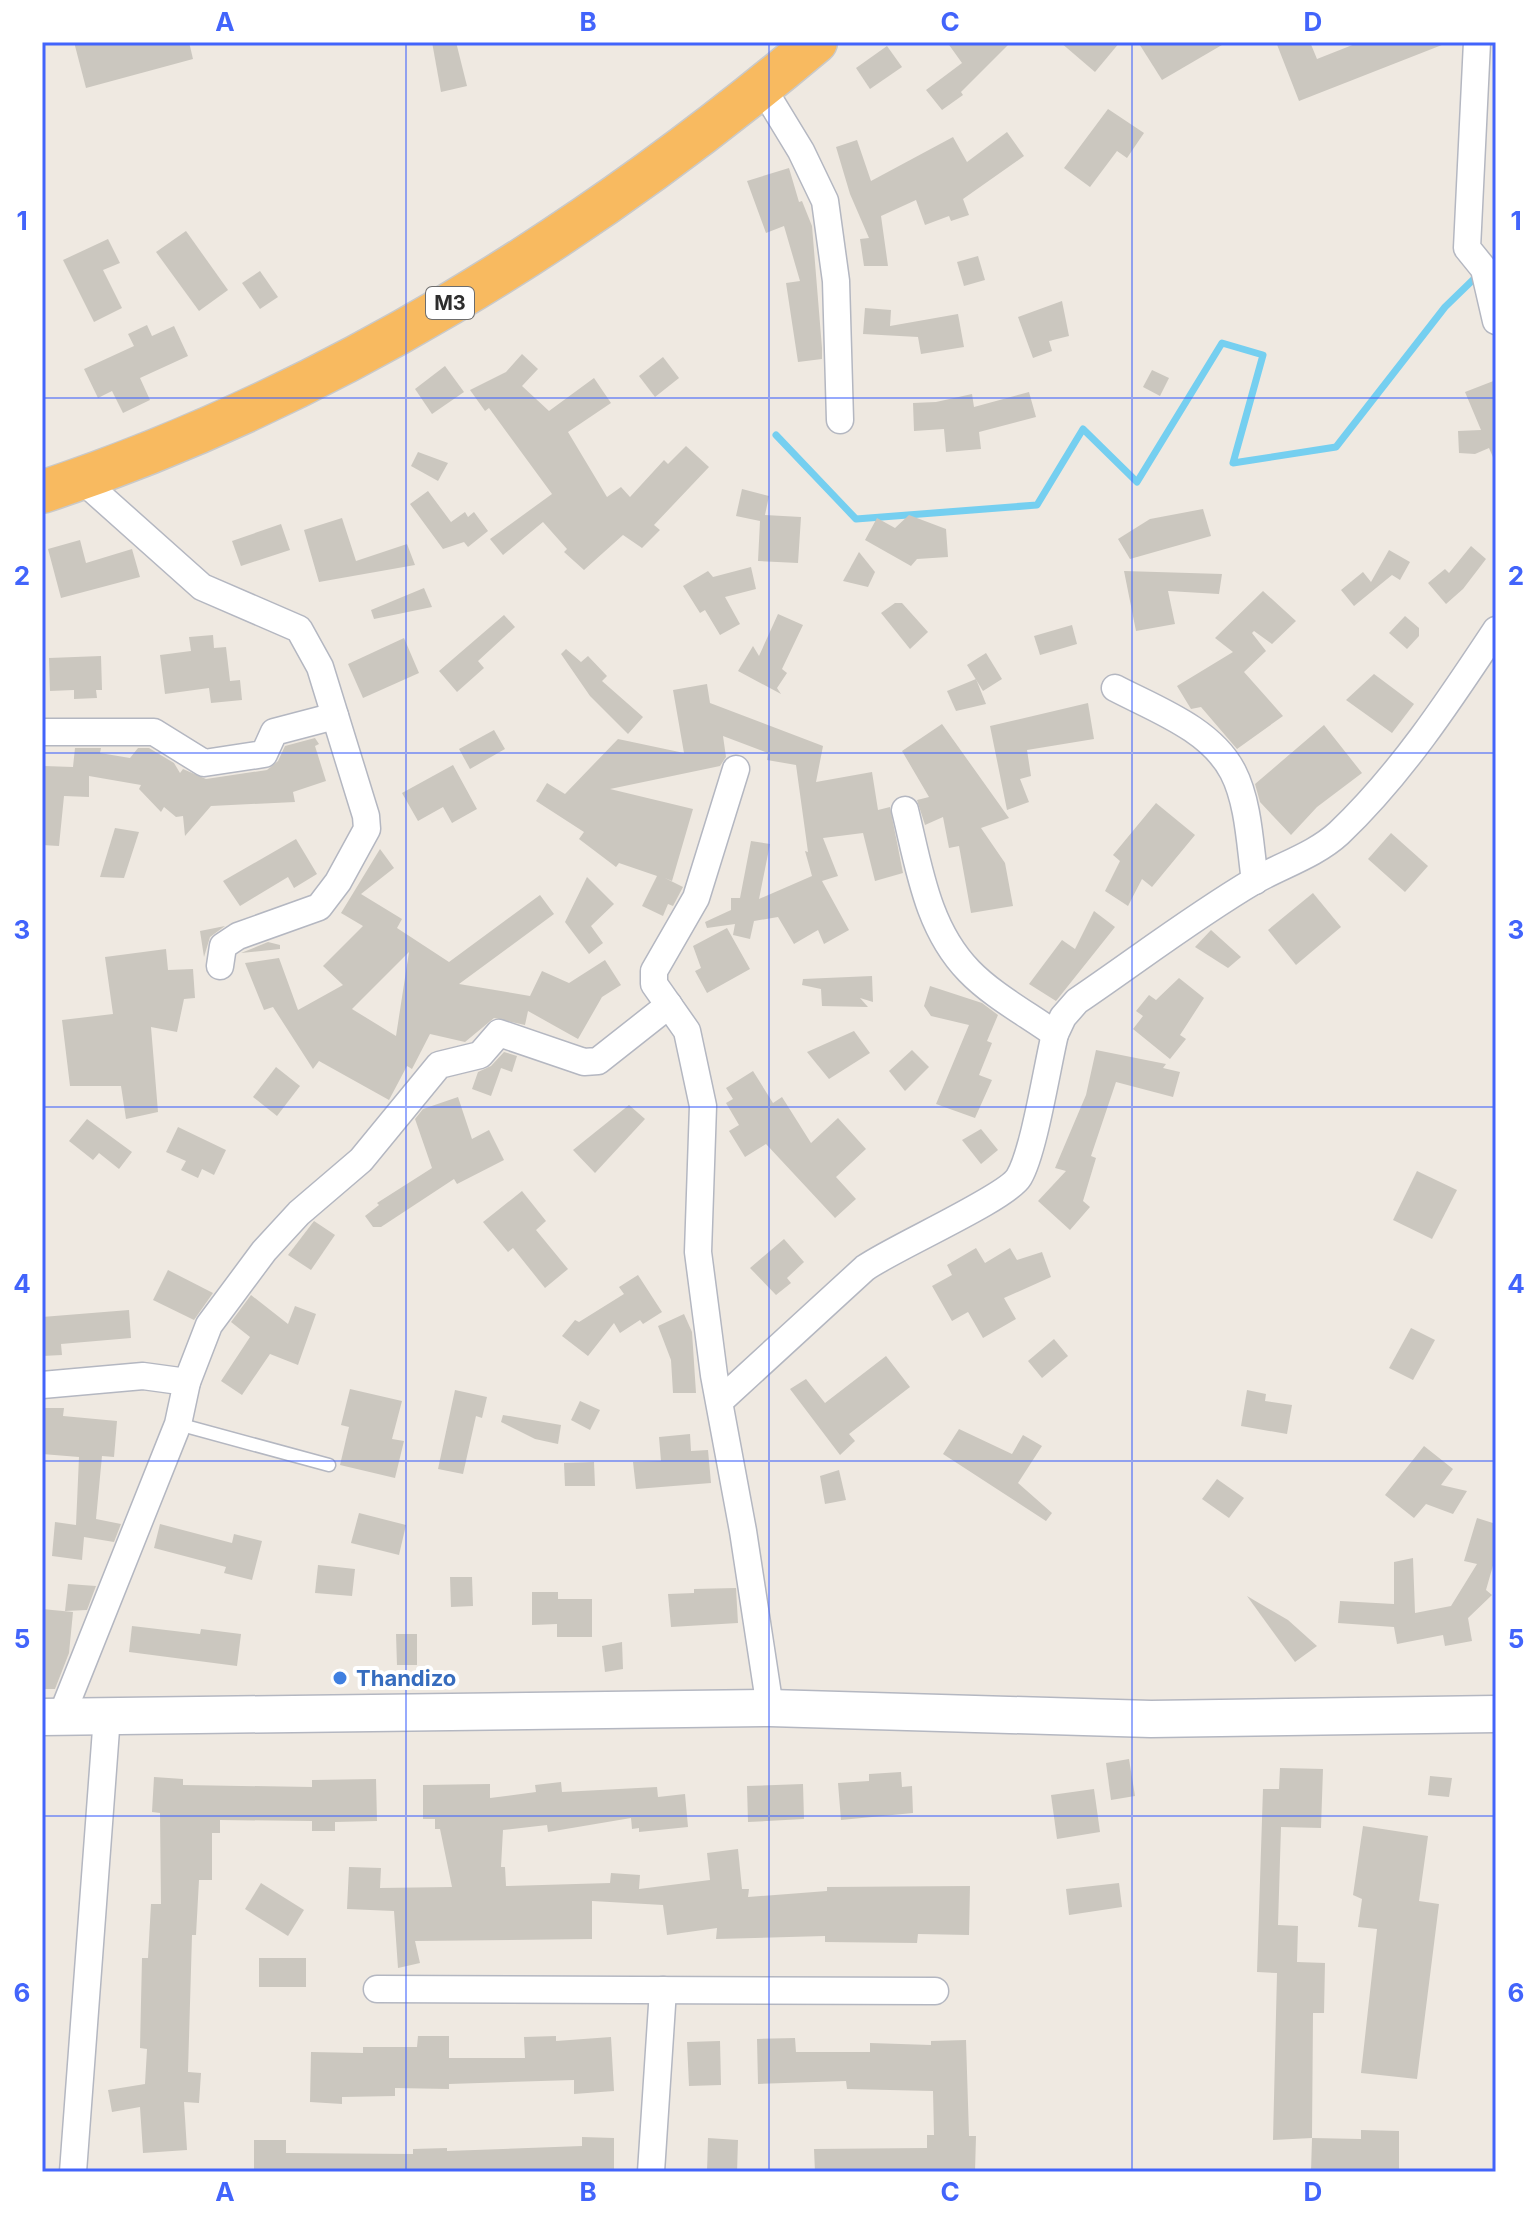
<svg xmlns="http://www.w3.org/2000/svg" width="1538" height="2214" font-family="Inter,sans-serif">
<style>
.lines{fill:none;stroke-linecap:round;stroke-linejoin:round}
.stream{stroke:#75cff0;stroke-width:7}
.building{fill:#cbc7bf;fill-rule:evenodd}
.service-casing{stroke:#b4b7c1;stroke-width:15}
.minor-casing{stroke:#b4b7c1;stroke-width:29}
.secondary-casing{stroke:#b4b7c1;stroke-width:39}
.trunk-casing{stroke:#c9c9c9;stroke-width:45}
.service{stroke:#fff;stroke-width:12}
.minor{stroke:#fff;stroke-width:26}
.secondary{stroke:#fff;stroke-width:36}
.trunk{stroke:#f8ba60;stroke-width:42}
.grid{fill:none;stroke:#4264fb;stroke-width:2;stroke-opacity:0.55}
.shop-dot{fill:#3f7fe0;stroke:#fff;stroke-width:3}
.labels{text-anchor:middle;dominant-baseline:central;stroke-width:8;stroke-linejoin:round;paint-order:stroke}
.shield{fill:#fff;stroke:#6d6d6d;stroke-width:2}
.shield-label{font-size:20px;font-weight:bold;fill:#2e2e2e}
.shop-label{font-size:22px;font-weight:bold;fill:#366cbe;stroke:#fff;text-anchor:start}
.neatline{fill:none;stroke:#4264fb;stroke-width:3}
.grid-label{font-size:26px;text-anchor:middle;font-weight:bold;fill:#4264fb}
</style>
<rect width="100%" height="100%" fill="#efe9e1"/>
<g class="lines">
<polyline class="stream" points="776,435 856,519 1037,505 1083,429 1137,482 1222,343 1263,355 1233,463 1336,447 1445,307 1480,273"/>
</g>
<g class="building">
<polygon points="74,42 189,42 193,59 86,88"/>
<polygon points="432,42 456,42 467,86 441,92"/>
<polygon points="947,42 1011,42 961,92 963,95 942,110 926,90 962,63"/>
<polygon points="1060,42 1120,42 1095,72"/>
<polygon points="1138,42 1227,42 1162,80"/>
<polygon points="1276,42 1310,42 1317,59 1360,42 1447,43 1299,101"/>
<polygon points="887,46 902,67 870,89 856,68"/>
<polygon points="1108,109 1144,133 1127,158 1117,151 1090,187 1064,168"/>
<polygon points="1007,132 1024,156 963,199 969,215 951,221 949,216 925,225 916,200 881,216 888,266 864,266 860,239 869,238 850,194 836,147 857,140 871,181 953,137 967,162"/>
<polygon points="789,168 799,202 802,201 812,226 822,348 822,359 798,362 786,283 800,281 784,226 766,233 747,181"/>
<polygon points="186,231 228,290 199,311 156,252"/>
<polygon points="108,239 120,263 103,270 122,308 94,322 63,260"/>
<polygon points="978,256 985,280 964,286 957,262"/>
<polygon points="260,271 278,297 260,309 242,283"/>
<polygon points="1062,301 1069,336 1049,341 1052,351 1033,358 1018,317"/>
<polygon points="865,308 891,310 890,326 958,314 964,347 921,354 918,337 863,334"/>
<polygon points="147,325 152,336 174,326 188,356 140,378 150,400 123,413 112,391 98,398 84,369 134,346 128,334"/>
<polygon points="522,354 538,369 522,386 549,411 594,378 611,403 568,432 607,497 621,487 630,497 664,460 668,464 686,446 709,467 654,525 660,530 642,548 623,535 584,570 564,552 567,549 543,522 503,555 490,539 552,494 489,408 485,411 470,390 506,372"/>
<polygon points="663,357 679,378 655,397 639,376"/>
<polygon points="445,366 464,392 432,414 415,389"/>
<polygon points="1152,370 1169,378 1160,396 1143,387"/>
<polygon points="1496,380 1496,464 1489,448 1475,454 1459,453 1458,431 1481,430 1465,392"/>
<polygon points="1029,392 1036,417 979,432 981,449 946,452 944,429 914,431 913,403 936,402 972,394 974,407"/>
<polygon points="418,452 448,463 438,481 411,466"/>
<polygon points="742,489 769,496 765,515 801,517 798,563 758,561 760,521 736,516"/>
<polygon points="428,491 451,522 465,512 468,517 474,512 488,531 468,547 464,542 443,549 410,504"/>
<polygon points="1203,509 1211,536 1130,559 1118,539 1150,519"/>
<polygon points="909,515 946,529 948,557 917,559 911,566 865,540 877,518 895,528"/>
<polygon points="342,518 356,561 407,544 415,565 319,582 304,530"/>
<polygon points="281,524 290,550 241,566 232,541"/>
<polygon points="80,540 86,563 132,549 140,577 61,598 48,549"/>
<polygon points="1471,546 1486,559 1463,589 1446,604 1428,583 1445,569 1449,573"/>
<polygon points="1389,550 1410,562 1400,580 1392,575 1354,606 1341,590 1363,572 1371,582"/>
<polygon points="859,552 875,572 868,587 843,581"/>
<polygon points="751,567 756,589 725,597 740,624 720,635 705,610 700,613 683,586 708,571 713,577"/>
<polygon points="1124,571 1222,574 1219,594 1168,591 1175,624 1136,631"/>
<polygon points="424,588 432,607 374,619 371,610"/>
<polygon points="1263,591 1296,621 1272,644 1254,631 1252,633 1266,651 1244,672 1283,716 1237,749 1201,707 1191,709 1177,686 1233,652 1215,638"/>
<polygon points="895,603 902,603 928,632 910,649 881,613"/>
<polygon points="778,614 803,625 782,669 787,673 777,688 781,694 738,671 753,646 759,656"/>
<polygon points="504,615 515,627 478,661 484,668 457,692 439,671"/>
<polygon points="1405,616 1419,628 1419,636 1407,649 1389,633"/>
<polygon points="1072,625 1077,644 1040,655 1034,636"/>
<polygon points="213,635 214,648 226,647 230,681 240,680 242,700 211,703 209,688 165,694 160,655 191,651 189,637"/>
<polygon points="404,638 419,673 363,698 348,664"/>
<polygon points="566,649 581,662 588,656 607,676 602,681 643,717 628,734 590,696 561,654"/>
<polygon points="986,653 1002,679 983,691 967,665"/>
<polygon points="101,656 102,690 96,690 97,698 74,699 74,690 50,691 49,658"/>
<polygon points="1374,674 1414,704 1392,733 1346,700"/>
<polygon points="976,679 986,704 956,711 947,691"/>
<polygon points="707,684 710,703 823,746 816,782 872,772 878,810 890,807 903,873 875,881 863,833 823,838 838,876 822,881 849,930 824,944 818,930 794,944 778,917 754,921 750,939 733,935 735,924 707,928 705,922 731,910 731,898 740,898 751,841 770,844 759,899 812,876 805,851 808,852 796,765 767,760 768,753 723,736 726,757 720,766 610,789 693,809 672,881 665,878 683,887 673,906 668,904 663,916 642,906 657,876 619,863 616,867 579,839 584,832 536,801 547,783 565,794 618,739 684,753 673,690"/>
<polygon points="1088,703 1094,739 1027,750 1031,776 1020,779 1029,802 1007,810 990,726"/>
<polygon points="942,724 1009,818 981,828 1005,863 1013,906 971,913 959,846 949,848 943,817 925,825 917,800 929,797 902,751"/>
<polygon points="1324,725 1362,773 1317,807 1291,835 1260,802 1255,784"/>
<polygon points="494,730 505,749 470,769 459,749"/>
<polygon points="315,738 319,744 315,746 326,781 293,792 295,802 211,806 185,836 183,816 176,817 164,807 161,812 139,789 141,785 89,776 89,797 64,796 59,846 42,845 44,766 73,767 75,748 101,748 100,753 130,758 138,748 149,748 174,763 180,773 183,769 206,779 267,770 278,761 285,746"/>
<polygon points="453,765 477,809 452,823 443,807 418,821 402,793"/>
<polygon points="1156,803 1195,835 1152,887 1142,879 1128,906 1105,891 1120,861 1113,855"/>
<polygon points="115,828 139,832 124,878 100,877"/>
<polygon points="1391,833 1428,866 1405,892 1368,859"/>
<polygon points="296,839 317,874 294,888 288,877 240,906 223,881"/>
<path d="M 380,849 L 394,868 L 361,894 L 402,919 L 397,928 L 449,962 L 540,895 L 554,914 L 459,984 L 530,996 L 542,971 L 569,983 L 605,960 L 621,985 L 602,997 L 578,1039 L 528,1011 L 525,1025 L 494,1018 L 465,1042 L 430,1034 L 412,1069 L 407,1066 L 389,1100 L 319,1061 L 313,1069 L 273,1007 L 264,1010 L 245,963 L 279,958 L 298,1010 L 343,985 L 323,966 L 363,926 L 341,913 ZM 409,952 L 396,1036 L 352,1009 Z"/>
<polygon points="587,877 614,904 591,926 603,943 589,954 565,922"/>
<polygon points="1313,893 1341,927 1296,965 1268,930"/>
<polygon points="1094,911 1115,927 1056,1001 1029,984 1062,940 1075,949"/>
<polygon points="225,926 210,937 204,957 200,931"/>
<polygon points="727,928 750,969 707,993 695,971 701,968 693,946"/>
<polygon points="1211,930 1241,957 1228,968 1195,947"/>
<polygon points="268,942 280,945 280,949 241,953"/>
<polygon points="166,949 168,970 193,969 195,998 184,999 177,1032 151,1027 158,1112 126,1119 121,1086 70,1086 62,1020 113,1014 105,957"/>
<polygon points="872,976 873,1002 860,998 868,1007 822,1006 821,989 802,985 803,979"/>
<polygon points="1179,978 1204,998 1180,1035 1186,1039 1170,1059 1133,1029 1143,1016 1136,1011 1149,995 1156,1000"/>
<polygon points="930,986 982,1003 998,1015 987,1041 992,1043 979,1075 992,1080 975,1118 936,1104 969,1025 931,1016 924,1006"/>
<polygon points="854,1031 870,1053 829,1079 807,1052"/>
<polygon points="912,1050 929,1067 905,1091 889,1071"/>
<polygon points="1096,1050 1166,1064 1163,1068 1180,1072 1173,1097 1116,1082 1091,1156 1096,1158 1083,1201 1090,1207 1070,1230 1038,1201 1066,1171 1055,1168 1086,1095"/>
<polygon points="504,1052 517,1056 512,1072 501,1068 491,1096 472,1089 478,1072 491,1066"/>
<polygon points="276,1067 300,1086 277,1116 253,1097"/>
<polygon points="753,1071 773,1103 782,1097 811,1143 838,1118 866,1149 836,1177 856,1199 835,1218 766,1144 745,1157 729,1131 739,1125 726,1103 733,1099 726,1088"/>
<polygon points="458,1097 472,1139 489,1130 504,1160 457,1184 454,1179 381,1227 373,1227 365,1216 379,1205 377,1203 432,1168 415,1119 423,1109"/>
<polygon points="629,1105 645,1119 595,1173 573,1150"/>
<polygon points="87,1119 132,1152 119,1169 99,1153 93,1160 69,1141"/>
<polygon points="178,1127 226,1150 214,1175 202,1169 198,1178 181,1170 186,1161 166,1152"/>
<polygon points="981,1129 998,1150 981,1164 962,1140"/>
<polygon points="1417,1171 1457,1190 1432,1239 1393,1220"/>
<polygon points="522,1191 546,1221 536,1230 568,1269 545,1288 513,1248 508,1252 483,1222"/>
<polygon points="314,1221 335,1235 311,1270 288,1255"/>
<polygon points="784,1239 804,1262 787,1278 791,1283 776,1295 750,1268"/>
<polygon points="976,1248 985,1263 1010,1248 1017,1260 1042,1252 1051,1277 1004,1298 1016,1319 983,1338 968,1312 952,1321 932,1286 952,1275 947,1265"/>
<polygon points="168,1270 213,1293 194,1320 153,1300"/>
<polygon points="638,1275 662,1312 643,1324 640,1320 620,1333 614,1323 588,1356 562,1336 575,1320 579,1322 624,1294 619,1287"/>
<polygon points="251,1295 288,1324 295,1306 316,1314 298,1365 270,1354 242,1395 221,1381 250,1337 231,1322"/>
<polygon points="129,1310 131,1338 61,1344 62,1355 42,1356 42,1317"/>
<polygon points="684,1314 692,1332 696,1393 673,1393 671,1360 658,1326"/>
<polygon points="1411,1328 1435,1340 1413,1380 1389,1368"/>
<polygon points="1054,1339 1068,1356 1042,1378 1028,1361"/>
<polygon points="886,1356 910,1387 849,1434 855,1441 840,1455 790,1389 806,1379 825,1403"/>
<polygon points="350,1389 402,1401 392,1439 404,1441 395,1478 340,1465 349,1427 341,1425"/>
<polygon points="455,1390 487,1397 482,1418 476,1416 463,1474 438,1469"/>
<polygon points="1247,1390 1266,1394 1265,1401 1292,1405 1287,1434 1241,1426"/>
<polygon points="580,1401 600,1410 590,1430 571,1420"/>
<polygon points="42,1408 64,1408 63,1416 117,1421 114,1457 102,1456 96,1519 121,1524 114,1542 84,1537 82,1560 52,1556 55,1522 76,1525 79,1457 42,1454"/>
<polygon points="503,1415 561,1425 558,1444 535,1439 501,1422"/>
<polygon points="959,1429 1012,1454 1023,1435 1042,1446 1018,1483 1052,1513 1046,1521 943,1454"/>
<polygon points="690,1434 691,1451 708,1450 711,1483 636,1489 633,1462 661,1461 659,1437"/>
<polygon points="1424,1446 1453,1469 1441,1485 1467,1491 1453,1514 1426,1504 1414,1518 1385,1495"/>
<polygon points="594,1462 595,1486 565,1486 564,1463"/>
<polygon points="839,1470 846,1500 825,1504 820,1476"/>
<polygon points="1217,1479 1244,1498 1229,1518 1202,1499"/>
<polygon points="359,1513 406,1525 399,1555 351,1543"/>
<polygon points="1477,1518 1496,1524 1496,1555 1486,1590 1492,1595 1468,1618 1472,1641 1445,1646 1443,1635 1397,1644 1394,1627 1338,1623 1340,1601 1394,1604 1394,1562 1413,1558 1415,1613 1451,1606 1477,1564 1464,1561"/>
<polygon points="160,1524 232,1543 234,1534 262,1541 252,1580 224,1573 226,1567 154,1548"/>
<polygon points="318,1565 355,1569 352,1596 315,1593"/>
<polygon points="450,1577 472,1577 473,1606 451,1607"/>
<polygon points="68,1584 96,1586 87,1610 65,1611"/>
<polygon points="736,1588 738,1623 671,1627 668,1594 694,1593 694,1589"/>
<polygon points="532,1592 558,1592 558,1599 592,1599 592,1637 557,1637 557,1624 532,1625"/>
<polygon points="1247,1596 1288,1620 1317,1646 1295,1662"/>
<polygon points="42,1609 73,1612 69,1653 55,1689 42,1689"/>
<polygon points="132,1626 200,1634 201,1629 241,1634 237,1666 129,1652"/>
<polygon points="396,1634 417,1634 417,1665 397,1665"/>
<polygon points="622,1642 623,1669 605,1672 602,1646"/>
<polygon points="1129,1759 1135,1796 1111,1800 1106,1763"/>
<polygon points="1280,1768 1323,1769 1321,1828 1281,1827 1278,1925 1298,1926 1297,1962 1325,1963 1324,2013 1313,2013 1312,2138 1273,2140 1277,1973 1257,1972 1263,1789 1279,1789"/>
<polygon points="901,1772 902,1787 912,1786 913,1813 841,1820 838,1783 869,1781 869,1774"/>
<polygon points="1430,1776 1452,1778 1449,1797 1428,1795"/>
<polygon points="154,1777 183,1779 183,1785 312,1787 312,1780 376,1779 377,1821 335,1822 335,1831 312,1831 312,1821 220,1820 220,1833 212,1833 212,1880 199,1880 196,1935 192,1935 188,2072 201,2073 199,2103 184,2102 187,2150 143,2153 140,2107 112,2112 108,2090 145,2084 147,2049 140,2048 142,1958 148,1958 151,1904 161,1904 160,1813 152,1812"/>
<polygon points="561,1782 562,1792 657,1787 658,1797 685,1794 688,1827 639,1832 639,1828 632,1829 631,1818 548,1832 547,1825 503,1830 501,1867 505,1867 506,1886 610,1883 611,1873 640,1875 639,1889 710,1880 707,1853 738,1849 742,1889 749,1889 748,1897 827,1891 827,1887 970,1886 969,1935 918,1934 917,1943 825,1942 825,1936 716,1939 717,1928 667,1935 663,1905 592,1901 592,1939 415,1941 420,1963 398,1968 394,1911 347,1909 349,1867 381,1868 380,1888 452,1887 440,1829 435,1829 435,1819 423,1819 423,1785 490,1784 490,1798 536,1792 535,1785"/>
<polygon points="803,1784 804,1819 748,1822 747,1786"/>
<polygon points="1094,1789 1100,1832 1057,1839 1051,1795"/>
<polygon points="1363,1826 1428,1836 1419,1901 1439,1904 1417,2079 1361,2073 1377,1929 1358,1927 1362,1899 1353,1895"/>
<polygon points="261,1883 304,1910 288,1936 245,1909"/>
<polygon points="1119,1883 1122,1907 1069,1915 1066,1889"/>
<rect x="259" y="1958" width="47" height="29"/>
<polygon points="418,2036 449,2036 449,2058 525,2058 524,2037 556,2036 556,2041 611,2037 614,2091 574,2094 574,2080 449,2084 449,2089 395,2088 395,2096 342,2097 342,2104 310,2102 311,2052 363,2053 363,2047 417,2047"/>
<polygon points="795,2038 796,2052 870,2052 870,2043 931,2045 931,2041 966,2040 969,2136 976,2136 975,2172 815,2172 814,2149 927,2148 927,2135 934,2135 933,2091 847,2089 846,2081 758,2084 757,2039"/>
<polygon points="720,2041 721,2085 689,2086 687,2042"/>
<polygon points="1361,2130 1399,2131 1399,2172 1311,2172 1312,2138 1361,2139"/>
<polygon points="582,2137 614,2138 614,2172 254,2172 254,2140 286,2140 286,2153 413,2154 413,2149 447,2148 447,2151 582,2146"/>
<polygon points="708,2138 738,2140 737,2172 707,2172"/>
</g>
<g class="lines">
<defs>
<polyline id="service" points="178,1424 329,1465"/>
<g id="minor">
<polyline points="1477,42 1467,248 1484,269 1496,321"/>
<polyline points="762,87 801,151 825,201 836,281 840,420"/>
<polyline points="81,479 202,587 299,629 320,667 366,816 367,829 338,882 319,907 238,936 223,946 220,966"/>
<path d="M 1115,688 C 1155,709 1211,729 1233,772 C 1249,803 1250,847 1255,881"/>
<polyline points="42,732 154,732 204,763 264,754 274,732 335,716"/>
<polyline points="736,769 696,898 654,971 654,984 687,1031 703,1106 698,1252 714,1375 743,1531 770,1708"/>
<path d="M 905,810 C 919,867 927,928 969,971 C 992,995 1027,1014 1055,1034"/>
<polyline points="42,1385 143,1376 187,1382"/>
<path d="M 720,1401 L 865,1268 C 895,1247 1007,1198 1019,1177 C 1034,1152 1047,1067 1055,1034 L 1063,1017 L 1077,1001 C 1136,961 1193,917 1254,881 C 1282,865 1315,855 1339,833 C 1401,774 1449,701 1496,630"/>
<polyline points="61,1717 178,1424 187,1382 209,1325 264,1251 299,1213 361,1160 439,1065 480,1055 499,1033 584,1062 598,1061 669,1005"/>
<polyline points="377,1989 935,1991"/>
<polyline points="73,2172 107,1716"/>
<polyline points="651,2172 663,1990"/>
</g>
<polyline id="secondary" points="42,1717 770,1708 1151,1719 1496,1714"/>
<path id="trunk" d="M 42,492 C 326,398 588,234 816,42"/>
</defs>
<use href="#service" class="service-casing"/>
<use href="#minor" class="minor-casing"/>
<use href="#secondary" class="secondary-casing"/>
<use href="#trunk" class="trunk-casing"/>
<use href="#service" class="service"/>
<use href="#minor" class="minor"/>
<use href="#secondary" class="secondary"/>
<use href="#trunk" class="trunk"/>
</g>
<path class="grid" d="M 406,42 L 406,2172M 769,42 L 769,2172M 1132,42 L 1132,2172M 42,398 L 1496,398M 42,753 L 1496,753M 42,1107 L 1496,1107M 42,1461 L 1496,1461M 42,1816 L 1496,1816"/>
<circle class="shop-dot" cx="340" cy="1678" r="8"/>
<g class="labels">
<rect class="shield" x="426" y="287" width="48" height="32" rx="6"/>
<g class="shield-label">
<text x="450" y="303">M3</text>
</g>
<g class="shop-label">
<text x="356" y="1678">Thandizo</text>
</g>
</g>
<rect width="1538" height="2214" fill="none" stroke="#ffffff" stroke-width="88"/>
<rect x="44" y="44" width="1450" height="2126" class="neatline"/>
<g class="grid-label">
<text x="225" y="31">A</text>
<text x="588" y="31">B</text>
<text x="950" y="31">C</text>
<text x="1313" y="31">D</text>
<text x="22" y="230">1</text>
<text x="1516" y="230">1</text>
<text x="22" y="585">2</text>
<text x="1516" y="585">2</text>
<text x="22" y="939">3</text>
<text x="1516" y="939">3</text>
<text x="22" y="1293">4</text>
<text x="1516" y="1293">4</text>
<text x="22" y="1648">5</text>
<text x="1516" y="1648">5</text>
<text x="22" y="2002">6</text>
<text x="1516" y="2002">6</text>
<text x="225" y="2201">A</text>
<text x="588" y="2201">B</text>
<text x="950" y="2201">C</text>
<text x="1313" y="2201">D</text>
</g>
</svg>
